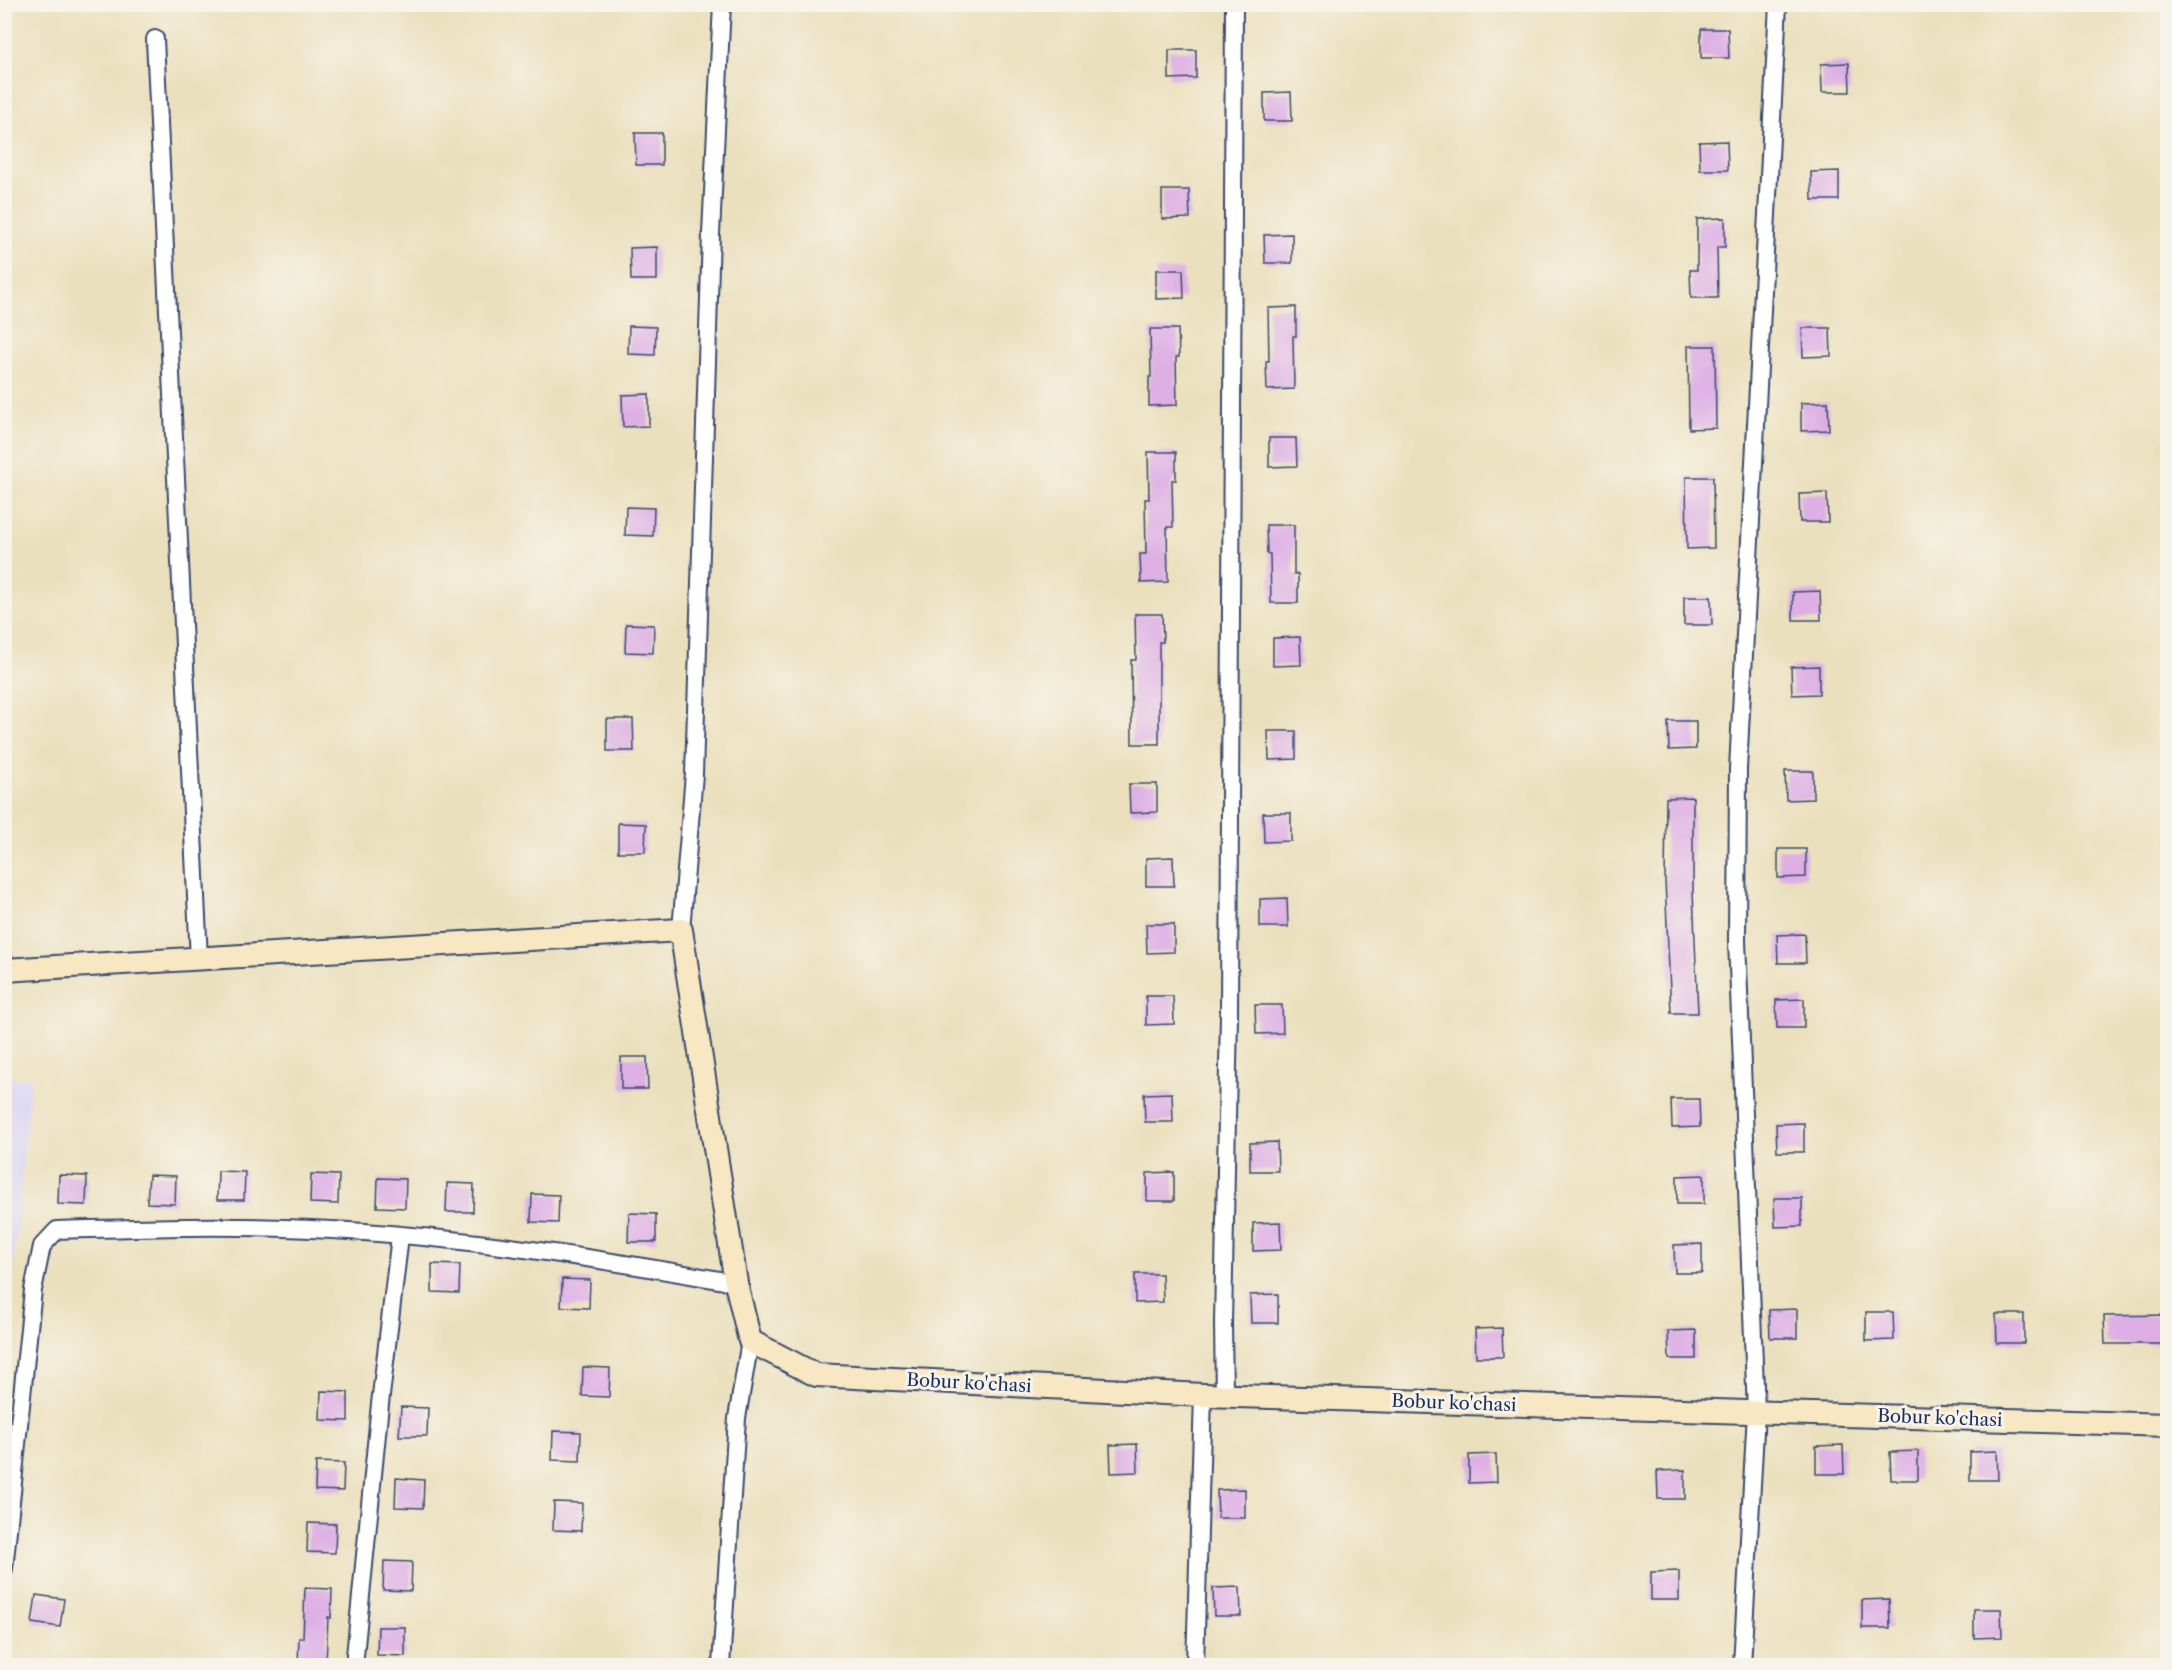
<svg xmlns="http://www.w3.org/2000/svg" width="2172" height="1670" font-family="'Libre Caslon Text',serif">
<style>
.built{fill:#dad6f7}
.building{fill:#ddafe5}
.lines{fill:none;stroke-linecap:round;stroke-linejoin:round}
.street-casing{stroke:#3a4a6c;stroke-width:20}
.secondary-casing{stroke:#3a4a6c;stroke-width:26}
.street{stroke:#fff;stroke-width:16}
.secondary{stroke:#f7e8c3;stroke-width:22}
.labels{text-anchor:middle;dominant-baseline:central;stroke-width:6;stroke-linejoin:round;paint-order:stroke}
.street-label{font-size:18px;fill:#1b2f5e;stroke:#f7f3e8}
</style>
<rect width="100%" height="100%" fill="#f7f3e8"/>
<filter id="ink" filterUnits="userSpaceOnUse"><feTurbulence type="fractalNoise" baseFrequency=".0167" numOctaves="2"/><feDisplacementMap in="SourceGraphic" scale="12" xChannelSelector="R" yChannelSelector="G"/><feConvolveMatrix kernelMatrix="1 2 1 2 8 2 1 2 1" color-interpolation-filters="sRGB"/></filter>
<filter id="wash" filterUnits="userSpaceOnUse"><feTurbulence type="fractalNoise" baseFrequency=".008" numOctaves="4" result="noise"/><feDisplacementMap in="SourceGraphic" scale="24" xChannelSelector="R" yChannelSelector="G"/><feGaussianBlur stdDeviation="1.35" result="paint"/><feColorMatrix in="noise" values="0 0 0 0 0 0 0 0 0 0 0 0 0 0 0 0 0 1.4 0 .05"/><feComposite in="paint" operator="in"/></filter>
<g filter="url(#wash)">
<rect width="100%" height="100%" fill="#ebe0be"/>
<polygon class="built" points="31,1078 5,1349 5,1079"/>
<g id="blocks">
<g class="building">
<polygon points="1701,29 1728,29 1729,58 1701,58"/>
<polygon points="1169,50 1196,50 1196,78 1169,79"/>
<polygon points="1849,63 1850,92 1822,92 1821,64"/>
<polygon points="1291,92 1292,121 1264,121 1264,93"/>
<polygon points="635,133 662,133 662,165 636,165"/>
<polygon points="1727,141 1728,170 1700,170 1699,142"/>
<polygon points="1839,171 1839,200 1812,200 1811,172"/>
<polygon points="1162,190 1189,190 1190,218 1162,219"/>
<polygon points="1725,218 1725,247 1717,247 1718,298 1691,298 1690,270 1697,270 1697,219"/>
<polygon points="1292,234 1292,263 1265,263 1264,235"/>
<polygon points="657,247 657,280 631,280 630,248"/>
<polygon points="1156,270 1183,270 1184,298 1156,299"/>
<polygon points="1296,307 1296,336 1293,336 1294,389 1267,390 1266,361 1269,361 1268,308"/>
<polygon points="629,326 656,327 655,355 628,354"/>
<polygon points="1802,328 1830,328 1831,356 1803,357"/>
<polygon points="1150,329 1178,329 1179,357 1176,357 1177,405 1149,406 1149,377 1151,377"/>
<polygon points="1688,346 1715,346 1716,428 1689,429"/>
<polygon points="649,394 649,426 623,427 622,395"/>
<polygon points="1828,402 1829,430 1801,431 1801,403"/>
<polygon points="1269,438 1296,438 1297,466 1269,467"/>
<polygon points="1148,452 1176,452 1176,480 1172,480 1173,527 1167,527 1168,582 1141,583 1140,554 1146,554 1145,499 1149,499"/>
<polygon points="1686,477 1713,477 1714,548 1687,549"/>
<polygon points="1827,493 1828,522 1800,522 1799,494"/>
<polygon points="626,507 654,508 653,536 625,535"/>
<polygon points="1266,525 1294,525 1294,574 1298,574 1298,603 1271,603 1270,554 1267,554"/>
<polygon points="1820,591 1821,620 1793,620 1793,592"/>
<polygon points="1684,597 1711,597 1712,625 1684,625"/>
<polygon points="1135,614 1162,614 1163,642 1159,642 1159,744 1132,744 1131,660 1136,660"/>
<polygon points="626,624 654,625 653,653 625,652"/>
<polygon points="1300,637 1301,665 1273,666 1273,638"/>
<polygon points="1819,666 1819,694 1792,695 1791,667"/>
<polygon points="607,719 633,719 634,751 607,751"/>
<polygon points="1668,721 1696,721 1696,749 1669,750"/>
<polygon points="1268,731 1296,731 1296,759 1269,760"/>
<polygon points="1785,771 1813,771 1813,799 1786,800"/>
<polygon points="1129,784 1157,784 1157,812 1130,813"/>
<polygon points="1693,797 1693,892 1698,1013 1671,1013 1665,880 1666,798"/>
<polygon points="1263,813 1291,813 1291,841 1264,842"/>
<polygon points="618,823 646,824 645,852 618,852"/>
<polygon points="1778,849 1806,849 1806,877 1778,878"/>
<polygon points="1173,857 1174,886 1146,886 1146,858"/>
<polygon points="1287,898 1288,927 1260,927 1260,899"/>
<polygon points="1146,924 1174,924 1174,952 1147,953"/>
<polygon points="1805,934 1806,963 1778,963 1777,935"/>
<polygon points="1146,996 1173,996 1174,1024 1146,1025"/>
<polygon points="1804,999 1804,1028 1777,1028 1776,1000"/>
<polygon points="1255,1005 1282,1005 1283,1033 1256,1034"/>
<polygon points="621,1057 647,1057 648,1089 621,1089"/>
<polygon points="1172,1093 1173,1122 1145,1122 1144,1094"/>
<polygon points="1671,1099 1699,1099 1700,1127 1672,1128"/>
<polygon points="1804,1123 1804,1152 1777,1152 1776,1124"/>
<polygon points="1277,1142 1278,1171 1250,1171 1250,1143"/>
<polygon points="218,1171 245,1172 244,1200 217,1200"/>
<polygon points="1174,1172 1174,1201 1147,1201 1147,1173"/>
<polygon points="311,1174 339,1175 338,1204 310,1203"/>
<polygon points="59,1175 87,1176 86,1205 58,1204"/>
<polygon points="149,1175 176,1176 175,1204 147,1203"/>
<polygon points="1704,1175 1704,1204 1677,1204 1677,1176"/>
<polygon points="378,1178 406,1179 405,1208 377,1207"/>
<polygon points="447,1183 474,1184 473,1212 446,1212"/>
<polygon points="532,1194 559,1195 558,1223 531,1222"/>
<polygon points="1774,1198 1802,1198 1802,1226 1775,1227"/>
<polygon points="629,1213 656,1214 656,1242 628,1242"/>
<polygon points="1280,1222 1281,1250 1253,1251 1253,1223"/>
<polygon points="1702,1244 1702,1273 1675,1273 1674,1245"/>
<polygon points="432,1264 460,1265 459,1293 432,1292"/>
<polygon points="1135,1274 1162,1274 1163,1302 1135,1303"/>
<polygon points="562,1279 590,1280 589,1308 561,1307"/>
<polygon points="1278,1294 1278,1323 1251,1323 1250,1295"/>
<polygon points="1797,1309 1797,1338 1770,1338 1769,1310"/>
<polygon points="1866,1312 1893,1312 1894,1340 1866,1341"/>
<polygon points="1996,1314 2024,1314 2024,1343 1997,1343"/>
<polygon points="2168,1315 2168,1344 2105,1344 2104,1316"/>
<polygon points="1502,1328 1503,1357 1476,1357 1475,1329"/>
<polygon points="1696,1330 1696,1359 1669,1359 1668,1331"/>
<polygon points="583,1367 610,1368 609,1397 582,1396"/>
<polygon points="321,1391 348,1392 348,1421 320,1420"/>
<polygon points="401,1407 428,1408 427,1436 399,1436"/>
<polygon points="553,1431 581,1432 580,1461 552,1460"/>
<polygon points="1137,1444 1138,1472 1111,1473 1110,1445"/>
<polygon points="1843,1445 1844,1474 1816,1474 1816,1446"/>
<polygon points="1918,1451 1918,1480 1891,1480 1890,1452"/>
<polygon points="1997,1451 1998,1480 1970,1480 1970,1452"/>
<polygon points="1496,1454 1497,1482 1469,1483 1469,1455"/>
<polygon points="316,1462 344,1463 343,1491 315,1490"/>
<polygon points="1685,1470 1685,1499 1658,1499 1657,1471"/>
<polygon points="396,1478 424,1480 423,1508 395,1507"/>
<polygon points="1245,1489 1245,1518 1218,1518 1217,1490"/>
<polygon points="554,1502 582,1503 581,1531 553,1530"/>
<polygon points="308,1523 336,1524 335,1553 307,1552"/>
<polygon points="384,1561 412,1562 411,1591 383,1590"/>
<polygon points="1679,1571 1679,1600 1651,1600 1651,1572"/>
<polygon points="1240,1587 1241,1616 1214,1616 1213,1588"/>
<polygon points="305,1588 332,1589 331,1618 328,1617 326,1665 298,1665 299,1638 303,1638"/>
<polygon points="36,1595 64,1599 60,1627 32,1623"/>
<polygon points="1889,1599 1890,1628 1862,1628 1862,1600"/>
<polygon points="1974,1609 2001,1609 2002,1637 1974,1638"/>
<polygon points="378,1627 405,1627 405,1656 377,1655"/>
</g>
</g>
</g>
<g filter="url(#ink)">
<use href="#blocks" fill-opacity="0" stroke="#3a4a6c" stroke-width="1.5"/>
<g class="lines">
<defs>
<g id="street">
<polyline points="155,39 199,959"/>
<polyline points="681,930 694,774 711,234 722,4"/>
<polyline points="1224,1396 1223,1323 1229,1015 1234,4"/>
<path d="M 4,1569 L 33,1290 L 42,1246 L 57,1230 C 133,1228 209,1225 285,1228 C 434,1232 590,1257 736,1283"/>
<polyline points="354,1666 380,1404 400,1236"/>
<polyline points="721,1666 737,1418 750,1341"/>
<polyline points="1195,1666 1203,1395"/>
<polyline points="1742,1666 1756,1412 1737,941 1738,769 1778,4"/>
</g>
<polyline id="secondary" points="4,970 681,930 736,1283 750,1341 816,1375 1203,1395 2168,1425"/>
</defs>
<use href="#street" class="street-casing"/>
<use href="#secondary" class="secondary-casing"/>
<use href="#street" class="street"/>
<use href="#secondary" class="secondary"/>
</g>
</g>
<g class="labels">
<g class="street-label">
<text transform="translate(969 1383) rotate(3)">Bobur ko'chasi</text>
<text transform="translate(1454 1403) rotate(2)">Bobur ko'chasi</text>
<text transform="translate(1940 1418) rotate(2)">Bobur ko'chasi</text>
</g>
</g>
<rect width="2172" height="1670" fill="none" stroke="#f7f3e8" stroke-width="24"/>
</svg>
